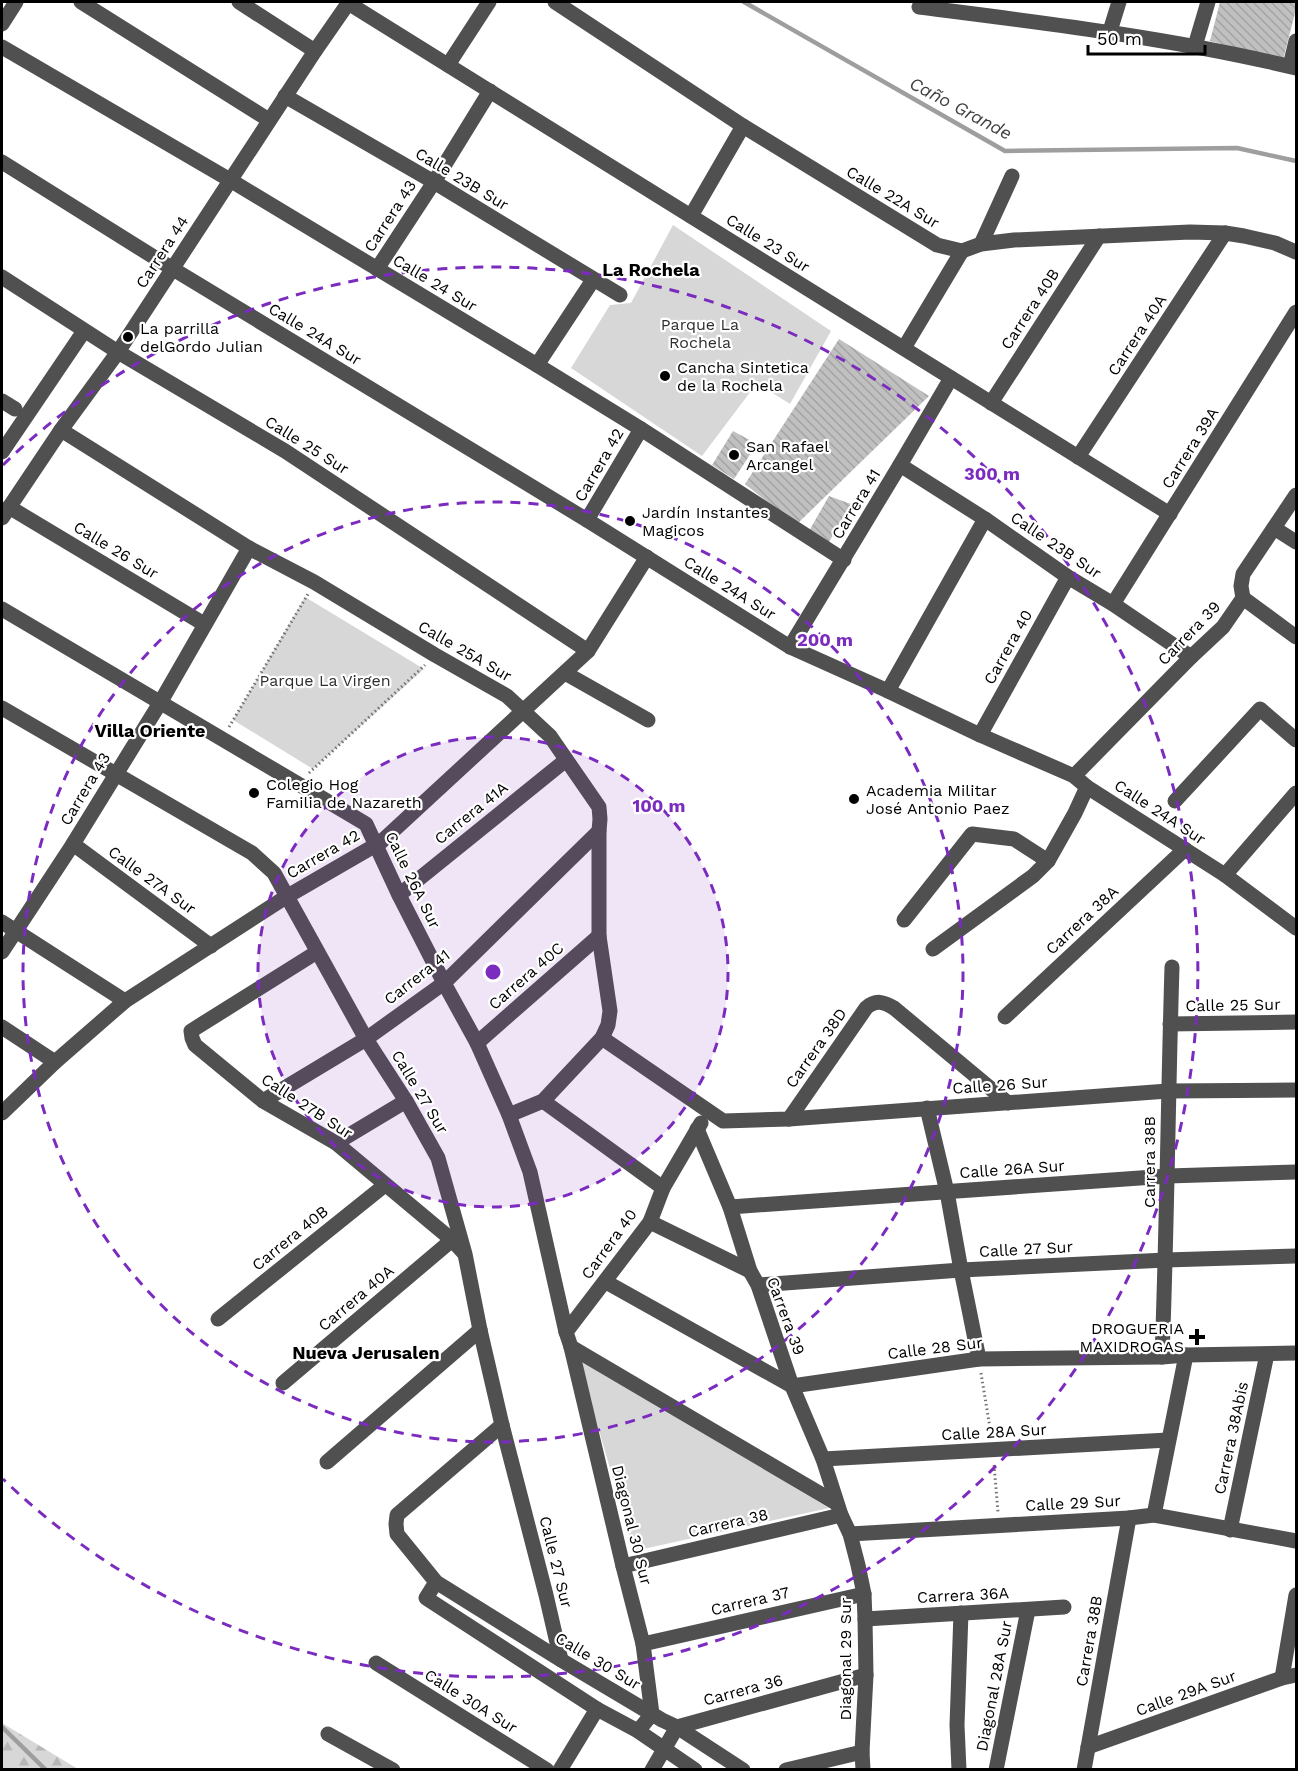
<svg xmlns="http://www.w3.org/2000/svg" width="1298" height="1771" font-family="'Work Sans',sans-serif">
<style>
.forest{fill:url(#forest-firs)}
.green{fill:#d7d7d7}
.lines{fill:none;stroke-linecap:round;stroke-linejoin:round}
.stream{stroke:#9e9e9e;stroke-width:4.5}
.building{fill:url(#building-back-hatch)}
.path{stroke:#727272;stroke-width:3;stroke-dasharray:1.5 3;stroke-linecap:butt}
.minor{stroke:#505050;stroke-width:15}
.ring{fill:none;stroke:#7b2cbf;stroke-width:3;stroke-dasharray:10 8}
.poi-dot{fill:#000;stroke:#fff;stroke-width:2}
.labels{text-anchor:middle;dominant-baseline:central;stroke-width:4.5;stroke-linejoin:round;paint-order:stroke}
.street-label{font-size:16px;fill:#000;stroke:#fff}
.park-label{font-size:16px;fill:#2e2e2e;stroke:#fff}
.poi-label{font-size:16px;fill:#000;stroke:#fff;text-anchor:start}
.water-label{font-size:18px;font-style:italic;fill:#3f3f3f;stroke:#fff}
.neighbourhood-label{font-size:18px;font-weight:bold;fill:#000;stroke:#fff}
.centre{fill:#7b2cbf;stroke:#fff;stroke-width:3}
.ring-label{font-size:18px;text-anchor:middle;font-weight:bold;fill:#7b2cbf;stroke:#fff;stroke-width:4.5;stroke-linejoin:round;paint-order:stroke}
</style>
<defs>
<pattern id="forest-firs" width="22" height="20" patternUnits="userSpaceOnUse" patternTransform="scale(1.5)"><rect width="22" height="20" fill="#d7d7d7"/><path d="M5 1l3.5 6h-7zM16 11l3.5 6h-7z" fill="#b7b7b7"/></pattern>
<pattern id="building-back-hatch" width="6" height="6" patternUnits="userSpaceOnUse" patternTransform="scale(1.5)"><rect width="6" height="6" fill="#c0c0c0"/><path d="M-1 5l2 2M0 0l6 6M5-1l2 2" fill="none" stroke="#a3a3a3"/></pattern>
</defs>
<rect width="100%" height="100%" fill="#fff"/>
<polygon class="forest" points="2,1723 78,1769 2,1769"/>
<g class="green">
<polygon points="673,225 831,331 790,404 757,383 702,456 571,368 610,305 631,303"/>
<polygon points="305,597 424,669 313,769 233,720"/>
<polygon points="578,1358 829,1508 634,1551"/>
</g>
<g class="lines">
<g class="stream">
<polyline points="744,2 1005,151 1237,148 1296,161"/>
<polyline points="2,1727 46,1770"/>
</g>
</g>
<g class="building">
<polygon points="1220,2 1296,2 1296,9 1283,60 1210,41"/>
<polygon points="839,339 929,396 796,525 745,484"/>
<polygon points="733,431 757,444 734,479 712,465"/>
<polygon points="829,496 851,504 829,542 809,531"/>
</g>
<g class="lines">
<g class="path">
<polyline points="229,727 308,594"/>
<polyline points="309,773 425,665"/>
<polyline points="981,1373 991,1434"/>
<polyline points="994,1465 998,1512"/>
</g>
<g class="minor">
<polyline points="81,2 269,120"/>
<polyline points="239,2 315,51"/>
<polyline points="555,2 743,126 937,245 962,251 981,244 1014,240 1190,232 1225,233 1244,236 1275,243 1296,252"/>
<polyline points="348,3 1170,514"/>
<path d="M 919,7 C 1045,23 1172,38 1296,68"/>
<polyline points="2,24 16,2"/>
<polyline points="1110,31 1119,2"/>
<polyline points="1195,46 1208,2"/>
<polyline points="2,47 230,180 537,365 641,429 844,560"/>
<polyline points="448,65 489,2"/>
<polyline points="1290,66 1296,41"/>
<polyline points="285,96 434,182 620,295"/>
<polyline points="2,162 173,269 587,520 790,647 888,691 980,735 1074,776 1087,787 1225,875 1296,928"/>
<polyline points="691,216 743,126"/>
<polyline points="981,244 1012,176"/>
<polyline points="377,269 434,182 490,91"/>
<polyline points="2,277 118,352 285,451 588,651"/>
<polyline points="904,348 962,251"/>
<polyline points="537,365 593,280"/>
<polyline points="2,401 15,409"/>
<polyline points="991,403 1099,236"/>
<polyline points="61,430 249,548 314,582 435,655 507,696 550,736 599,807 600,819 599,831 599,936 610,1011 608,1025 602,1038 543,1101 509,1115"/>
<polyline points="2,452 84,331"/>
<polyline points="1078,457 1225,233"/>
<polyline points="900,465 985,519 1068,577 1113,604 1191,657"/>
<polyline points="9,507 204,624"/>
<polyline points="2,518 61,430 118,352 315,51 349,2"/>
<polyline points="587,520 641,429"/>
<polyline points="1274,528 1296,542"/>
<polyline points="1243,598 1296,637"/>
<polyline points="1113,604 1296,312"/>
<polyline points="2,609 366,824 399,895 444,983 477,1043 509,1115 530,1172 566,1332 571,1347 623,1566 643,1644 652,1714 638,1731"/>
<polyline points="790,647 900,465 951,378"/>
<polyline points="565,673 648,720"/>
<polyline points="888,691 985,519"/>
<polyline points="2,708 252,853 274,873 366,1039 406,1101 438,1158 465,1254 480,1330 502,1425 546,1595 561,1660"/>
<polyline points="980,735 1068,577"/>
<polyline points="1074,776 1191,657 1223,627 1243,598 1241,586 1243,574 1296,495"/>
<polyline points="1175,801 1260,709 1296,740"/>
<polyline points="73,844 211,946"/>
<polyline points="1225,875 1296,793"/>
<polyline points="399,895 566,760"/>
<polyline points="904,920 972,834 1014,839 1048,861"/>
<polyline points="2,922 125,1001"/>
<polyline points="933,949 1033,876 1048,861 1075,813 1087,787"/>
<polyline points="2,952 73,844 160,703 249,548"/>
<polyline points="317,952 191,1031 192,1038 195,1045 263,1101 336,1143 452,1240 463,1252"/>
<polyline points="1005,1017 1185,849"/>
<polyline points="1170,1024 1296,1022"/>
<polyline points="2,1027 55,1062"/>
<polyline points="602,1038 723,1121 789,1119 1168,1091 1296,1090"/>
<polyline points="477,1043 599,936"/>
<polyline points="263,1101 366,1039 444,983 599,831"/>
<polyline points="543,1101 663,1188"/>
<polyline points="927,1108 947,1192 961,1270 979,1359"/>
<polyline points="2,1113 55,1062 125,1001 286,897 381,842 588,651 647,557"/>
<path d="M 789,1119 L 866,1008 C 876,999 884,1002 894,1008 L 1008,1103"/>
<polyline points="697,1129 730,1207 750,1271 758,1285 792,1386 823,1459 841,1515 850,1534 858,1565 864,1594 865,1619 866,1675 862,1752 863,1770"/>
<polyline points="336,1143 406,1101"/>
<polyline points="730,1207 1168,1176 1296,1172"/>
<polyline points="650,1222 750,1271"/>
<polyline points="606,1282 792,1386 979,1359 1162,1357 1186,1355 1296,1353"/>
<polyline points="758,1285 961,1270 1166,1260 1296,1256"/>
<polyline points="218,1319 385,1185"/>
<polyline points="566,1332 650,1222 663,1188 701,1123"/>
<polyline points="571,1347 836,1503"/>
<path d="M 1162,1357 C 1167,1227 1168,1097 1172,967"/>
<polyline points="283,1383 452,1240"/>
<polyline points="502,1425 397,1515 396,1524 397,1534 436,1582 561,1660 662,1720 677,1727 743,1770"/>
<polyline points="823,1459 1168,1440"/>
<polyline points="327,1462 480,1330"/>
<polyline points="1154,1515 1186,1355"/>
<polyline points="1230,1530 1267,1354"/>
<polyline points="850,1534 1129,1518 1154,1515 1296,1541"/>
<polyline points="623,1566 841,1515"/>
<polyline points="436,1582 426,1598 597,1709 638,1731 695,1770"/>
<polyline points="865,1619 1064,1607"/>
<polyline points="643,1644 864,1594"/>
<polyline points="376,1663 547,1770"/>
<polyline points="1282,1678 1296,1595"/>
<polyline points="328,1734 393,1770"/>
<polyline points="1088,1747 1282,1678 1296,1675"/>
<polyline points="560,1770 597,1709"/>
<polyline points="652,1770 677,1727 866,1675"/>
<polyline points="786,1770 862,1752"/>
<polyline points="959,1770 957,1725 961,1613"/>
<polyline points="996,1770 1028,1610"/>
<polyline points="1084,1770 1129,1518"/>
</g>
</g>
<circle cx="493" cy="972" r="235" fill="#7b2cbf" fill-opacity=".12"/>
<g class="ring">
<circle cx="493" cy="972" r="235"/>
<circle cx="493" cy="972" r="470"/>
<path d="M3 465A705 705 0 1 1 3 1479"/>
</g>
<g class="poi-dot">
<circle cx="128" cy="337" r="6"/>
<circle cx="665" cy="376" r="6"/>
<circle cx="734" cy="455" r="6"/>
<circle cx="630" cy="521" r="6"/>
<circle cx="254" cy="793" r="6"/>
<circle cx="854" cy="799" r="6"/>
<path d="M1194 1328h6v6h6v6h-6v6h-6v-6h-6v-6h6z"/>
</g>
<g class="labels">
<g class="street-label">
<text transform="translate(462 179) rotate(31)">Calle 23B Sur</text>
<text transform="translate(893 197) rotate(31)">Calle 22A Sur</text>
<text transform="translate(390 216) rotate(-57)">Carrera 43</text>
<text transform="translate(768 243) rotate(32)">Calle 23 Sur</text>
<text transform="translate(162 252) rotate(-57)">Carrera 44</text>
<text transform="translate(435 283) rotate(31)">Calle 24 Sur</text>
<text transform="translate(1030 309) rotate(-57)">Carrera 40B</text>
<text transform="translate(315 334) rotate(31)">Calle 24A Sur</text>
<text transform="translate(1137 335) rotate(-57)">Carrera 40A</text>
<text transform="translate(307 445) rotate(32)">Calle 25 Sur</text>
<text transform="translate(1190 448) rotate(-58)">Carrera 39A</text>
<text transform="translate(599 465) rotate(-60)">Carrera 42</text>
<text transform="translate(856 504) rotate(-59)">Carrera 41</text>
<text transform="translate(1056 545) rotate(34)">Calle 23B Sur</text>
<text transform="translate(116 550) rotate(31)">Calle 26 Sur</text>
<text transform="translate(730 588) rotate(32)">Calle 24A Sur</text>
<text transform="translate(1189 633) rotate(-46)">Carrera 39</text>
<text transform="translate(1008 647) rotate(-61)">Carrera 40</text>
<text transform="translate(465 651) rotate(30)">Calle 25A Sur</text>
<text transform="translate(85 789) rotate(-59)">Carrera 43</text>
<text transform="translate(1160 812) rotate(33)">Calle 24A Sur</text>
<text transform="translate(471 813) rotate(-39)">Carrera 41A</text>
<text transform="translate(323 854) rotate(-30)">Carrera 42</text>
<text transform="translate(152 880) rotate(36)">Calle 27A Sur</text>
<text transform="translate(413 880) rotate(64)">Calle 26A Sur</text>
<text transform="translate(1082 920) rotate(-43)">Carrera 38A</text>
<text transform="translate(526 976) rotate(-41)">Carrera 40C</text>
<text transform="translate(417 977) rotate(-38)">Carrera 41</text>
<text transform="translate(1233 1005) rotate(-1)">Calle 25 Sur</text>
<text transform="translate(816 1048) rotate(-55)">Carrera 38D</text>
<text transform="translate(1000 1085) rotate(-4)">Calle 26 Sur</text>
<text transform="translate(420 1092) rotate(59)">Calle 27 Sur</text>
<text transform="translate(307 1106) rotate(33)">Calle 27B Sur</text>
<text transform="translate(1149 1162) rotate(-90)">Carrera 38B</text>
<text transform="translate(1012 1169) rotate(-4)">Calle 26A Sur</text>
<text transform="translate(290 1238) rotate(-39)">Carrera 40B</text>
<text transform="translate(609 1244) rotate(-54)">Carrera 40</text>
<text transform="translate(1026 1249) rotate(-3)">Calle 27 Sur</text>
<text transform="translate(356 1298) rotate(-40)">Carrera 40A</text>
<text transform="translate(786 1316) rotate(70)">Carrera 39</text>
<text transform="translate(935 1348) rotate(-7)">Calle 28 Sur</text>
<text transform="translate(994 1432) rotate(-3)">Calle 28A Sur</text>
<text transform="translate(1231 1438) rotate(-78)">Carrera 38Abis</text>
<text transform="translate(1073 1503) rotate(-3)">Calle 29 Sur</text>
<text transform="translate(728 1523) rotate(-13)">Carrera 38</text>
<text transform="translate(632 1525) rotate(76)">Diagonal 30 Sur</text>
<text transform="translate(556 1562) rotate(76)">Calle 27 Sur</text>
<text transform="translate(963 1595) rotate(-3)">Carrera 36A</text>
<text transform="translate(750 1601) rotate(-13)">Carrera 37</text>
<text transform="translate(1089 1641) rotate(-80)">Carrera 38B</text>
<text transform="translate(845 1659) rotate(-90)">Diagonal 29 Sur</text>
<text transform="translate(598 1661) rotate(31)">Calle 30 Sur</text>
<text transform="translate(994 1686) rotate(-79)">Diagonal 28A Sur</text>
<text transform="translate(743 1690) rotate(-15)">Carrera 36</text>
<text transform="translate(1186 1693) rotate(-20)">Calle 29A Sur</text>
<text transform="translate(471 1701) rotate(32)">Calle 30A Sur</text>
</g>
<g class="park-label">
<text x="700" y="324">Parque La<tspan x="700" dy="18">Rochela</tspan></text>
<text x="325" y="680">Parque La Virgen</text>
</g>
<g class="poi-label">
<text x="140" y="328">La parrilla<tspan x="140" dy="18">delGordo Julian</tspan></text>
<text x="677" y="367">Cancha Sintetica<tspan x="677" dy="18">de la Rochela</tspan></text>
<text x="746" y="446">San Rafael<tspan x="746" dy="18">Arcangel</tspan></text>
<text x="642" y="512">Jardín Instantes<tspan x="642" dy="18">Magicos</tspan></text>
<text x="266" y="784">Colegio Hog<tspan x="266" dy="18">Familia de Nazareth</tspan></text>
<text x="866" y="790">Academia Militar<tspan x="866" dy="18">José Antonio Paez</tspan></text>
<text x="1184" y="1328" text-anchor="end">DROGUERIA<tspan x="1184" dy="18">MAXIDROGAS</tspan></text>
</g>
<g class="water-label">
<text transform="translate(961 108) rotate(28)">Caño Grande</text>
</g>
<g class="neighbourhood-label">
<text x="651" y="269">La Rochela</text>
<text x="150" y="730">Villa Oriente</text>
<text x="366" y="1352">Nueva Jerusalen</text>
</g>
</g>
<circle cx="493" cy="972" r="9" class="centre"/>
<g class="ring-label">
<text x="992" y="480">300 m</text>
<text x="825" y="646">200 m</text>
<text x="659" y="812">100 m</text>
</g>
<rect width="1298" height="1771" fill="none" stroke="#000000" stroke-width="6"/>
<path d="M1088 45v9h117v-9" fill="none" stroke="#000000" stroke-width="3"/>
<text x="1097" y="45" font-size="18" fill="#000000" stroke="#ffffff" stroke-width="4.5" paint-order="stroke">50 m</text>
</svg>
